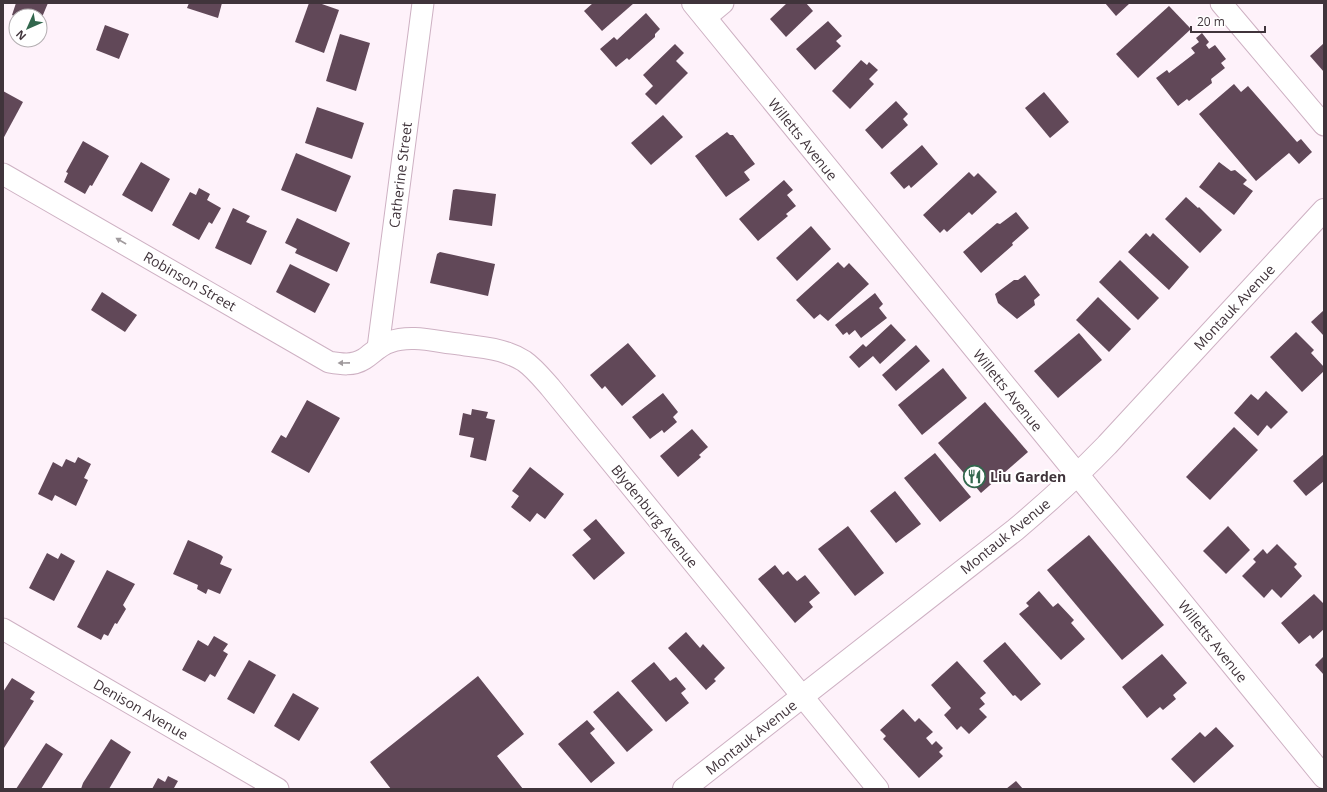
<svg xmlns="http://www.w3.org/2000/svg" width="1327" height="792" font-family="'Open Sans',sans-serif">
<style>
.building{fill:#614858}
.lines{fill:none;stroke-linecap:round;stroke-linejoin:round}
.street-casing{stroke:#ceb1c3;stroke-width:23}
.secondary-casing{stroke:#ceb1c3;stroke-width:24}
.street{stroke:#fff;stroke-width:21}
.secondary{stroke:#fff;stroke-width:22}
.oneway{fill:#a09a9d}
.labels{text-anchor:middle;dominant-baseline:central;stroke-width:4;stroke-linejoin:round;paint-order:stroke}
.street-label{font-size:14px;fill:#40343b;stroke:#fff}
.poi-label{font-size:14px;font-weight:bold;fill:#40343b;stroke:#fff;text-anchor:start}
</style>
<rect width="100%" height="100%" fill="#fef2fa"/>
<g class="building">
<polygon points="16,3 48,3 40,22 40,16 16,17 12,15"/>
<polygon points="189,3 222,3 218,18 187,8"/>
<polygon points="309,3 319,3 339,10 324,53 295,42"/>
<polygon points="593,3 634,3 602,31 584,11"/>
<polygon points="787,3 806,3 813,11 786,37 770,19"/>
<polygon points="1105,3 1130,3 1116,16"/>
<polygon points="1169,6 1191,29 1138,78 1116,54"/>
<polygon points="646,13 660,29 655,34 655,37 629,60 627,58 616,67 600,49 614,37 617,40"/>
<polygon points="828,21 842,36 836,41 841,46 815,70 796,49"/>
<polygon points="105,25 129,34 119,59 96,50"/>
<polygon points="1202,33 1209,42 1206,45 1209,49 1215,45 1226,59 1221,63 1225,68 1211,79 1212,83 1189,101 1187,99 1178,106 1156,78 1167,70 1169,73 1195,53 1191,48 1199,42 1196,38"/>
<polygon points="340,34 370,43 356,91 326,81"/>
<polygon points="1324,43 1324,72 1310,56"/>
<polygon points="675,44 684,53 676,61 688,73 656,105 645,94 653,86 643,75"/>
<polygon points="861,60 867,65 869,62 878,70 869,79 874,84 850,109 832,91"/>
<polygon points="1234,84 1241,92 1248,86 1297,142 1301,139 1312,152 1299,164 1289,153 1256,181 1199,114"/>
<polygon points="3,91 23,102 3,139"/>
<polygon points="1044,92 1069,122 1050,138 1025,108"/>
<polygon points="896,101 908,114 903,119 908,125 882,149 865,130"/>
<polygon points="317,107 364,123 352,159 305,143"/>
<polygon points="663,115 683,137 651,165 631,143"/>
<polygon points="727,132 730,135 733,135 755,164 744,172 750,180 726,197 695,156"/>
<polygon points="83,141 109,156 92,186 90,185 85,194 64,182 68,173 66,172"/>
<polygon points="922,145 938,164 911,188 909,185 904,189 890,173"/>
<polygon points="296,153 351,176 336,212 281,190"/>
<polygon points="141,162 170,179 152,212 122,195"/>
<polygon points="1219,162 1231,171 1235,170 1247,180 1243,184 1253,191 1234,215 1199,187"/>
<polygon points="969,172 974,177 978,173 997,192 972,215 969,212 947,232 944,229 940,233 923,215"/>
<polygon points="784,180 793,190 787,195 796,206 786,214 788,216 758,241 739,219"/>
<polygon points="199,188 210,194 207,200 221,208 212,224 209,222 199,240 172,225 190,192 196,195"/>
<polygon points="456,189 496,194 492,226 449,220 453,190"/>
<polygon points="1186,197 1198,208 1199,207 1222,230 1200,253 1165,219"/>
<polygon points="233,208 250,216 246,222 267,231 251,265 215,248"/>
<polygon points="1016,212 1029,228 1012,243 1013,245 981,273 963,252 997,223 1000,224"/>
<polygon points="297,218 350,243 337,272 295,253 297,249 285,243"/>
<polygon points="811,226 831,249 797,281 776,258"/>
<polygon points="1146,233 1150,237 1153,233 1189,267 1169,290 1128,252"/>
<polygon points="440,252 495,264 488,296 430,283 437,254"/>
<polygon points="1120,260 1159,298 1138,320 1099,282"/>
<polygon points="838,262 844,268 849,263 869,284 828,321 820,314 814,319 796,300"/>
<polygon points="290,264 330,284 315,313 276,292"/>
<polygon points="1025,275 1040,295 1034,300 1035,305 1017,319 998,303 995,294 1014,280 1018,280"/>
<polygon points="102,292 137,315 125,332 91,310"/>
<polygon points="875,293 883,304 879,308 887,318 861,338 855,330 849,335 847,332 843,335 835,325"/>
<polygon points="1098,297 1131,329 1109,352 1076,320"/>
<polygon points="1324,310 1324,336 1311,322"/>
<polygon points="891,324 906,340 880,364 873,356 859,368 849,357 863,344 866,347"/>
<polygon points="1296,332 1314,350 1311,353 1324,367 1324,371 1302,392 1270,357"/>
<polygon points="1079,333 1102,360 1058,398 1034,371"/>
<polygon points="628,343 656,376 622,406 605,386 602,389 590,375"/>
<polygon points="916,345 930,361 896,391 882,375"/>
<polygon points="943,368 967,398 922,435 898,405"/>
<polygon points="1266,391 1288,412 1271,429 1267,425 1258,436 1234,413 1251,394 1258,400"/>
<polygon points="663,393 678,412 673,417 677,422 664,433 662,430 650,439 632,417"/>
<polygon points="307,400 340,418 309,473 271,452 281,435 286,438"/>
<polygon points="985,402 1028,452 981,493 938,443"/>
<polygon points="472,409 488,412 486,418 495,420 486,461 470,457 474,438 459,435 463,413 471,415"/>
<polygon points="1234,427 1258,450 1210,500 1186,477"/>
<polygon points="692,429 708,447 699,455 701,457 678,477 660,456"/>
<polygon points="935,453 971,497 940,522 904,478"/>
<polygon points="1324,454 1324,481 1306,496 1293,481"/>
<polygon points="78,457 91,464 84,478 88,480 76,506 55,495 52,501 38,494 53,462 62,467 66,459 75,463"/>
<polygon points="530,467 564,494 545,519 537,513 530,522 511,507 519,496 512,491"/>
<polygon points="895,491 921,524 896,543 870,511"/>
<polygon points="596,519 625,553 594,580 572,555 591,539 583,530"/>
<polygon points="848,526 884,573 855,596 818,549"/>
<polygon points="1228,526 1250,550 1226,574 1203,551"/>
<polygon points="1089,535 1164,625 1122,660 1047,570"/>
<polygon points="188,540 221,555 223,557 220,564 232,569 220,594 208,589 206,594 197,589 198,585 173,574"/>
<polygon points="1277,544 1297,564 1294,567 1302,576 1281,598 1272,589 1264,598 1242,576 1256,562 1253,559 1263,549 1267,554"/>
<polygon points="47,553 58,559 61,553 75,561 54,601 29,588"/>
<polygon points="775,565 783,575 788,571 797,581 805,575 820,593 809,602 813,607 795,623 758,579"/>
<polygon points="107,570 135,584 123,605 126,609 117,624 115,623 108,636 104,634 101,640 77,627"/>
<polygon points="1039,591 1053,607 1058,603 1074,620 1071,623 1085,639 1061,660 1019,614 1029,606 1026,603"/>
<polygon points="1314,594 1324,604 1324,629 1313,639 1310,635 1299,644 1281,623"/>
<polygon points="686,632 700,648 703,644 725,668 714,679 716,681 706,690 668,648"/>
<polygon points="214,636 228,644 223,651 228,654 215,677 210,674 205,682 182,670 198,640 208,646"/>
<polygon points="1005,642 1041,684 1021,701 1015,695 1013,696 983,661"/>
<polygon points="1162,654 1187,683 1173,695 1176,699 1163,710 1160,707 1147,718 1122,687"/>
<polygon points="1324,656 1324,675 1315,665"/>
<polygon points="249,660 276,675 254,714 227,699"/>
<polygon points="957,661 986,693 980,698 985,704 979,709 987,717 969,734 961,726 957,730 944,715 951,708 931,685"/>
<polygon points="654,662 670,681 676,677 686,689 681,693 689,703 666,722 631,681"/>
<polygon points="478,676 524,734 497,756 523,789 391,789 370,762"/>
<polygon points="12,678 35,692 30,699 34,701 4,748 3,692"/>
<polygon points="618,691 653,730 627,752 593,712"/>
<polygon points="293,693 319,708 299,741 274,726"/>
<polygon points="903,709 915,722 919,718 933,732 926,738 932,745 936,741 943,748 939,752 943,756 919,778 883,739 886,736 880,730"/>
<polygon points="587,720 595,729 590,733 615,763 591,783 558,744"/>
<polygon points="1216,727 1234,746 1194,783 1171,759 1200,732 1205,737"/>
<polygon points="111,739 131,752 109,789 81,789 83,783"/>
<polygon points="46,743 63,754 41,789 16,789"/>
<polygon points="168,776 178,781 174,788 177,789 152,789 158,778 165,782"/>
<polygon points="1016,781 1023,789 1006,789"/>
</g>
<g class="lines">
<defs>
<g id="street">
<polyline points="1221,3 1324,125"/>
<polyline points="705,18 723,3"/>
<path d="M 3,174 L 329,362 C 341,364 353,366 364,359 C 373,353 380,345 390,342 C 411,334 437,342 459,344 C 475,347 492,347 507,353 C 513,355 519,358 524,361 C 534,368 542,378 550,387 L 878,789"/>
<polyline points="378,348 423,3"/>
<polyline points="3,629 278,789"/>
</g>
<g id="secondary">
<polyline points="693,3 1324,777"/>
<path d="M 684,789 L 1015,530 C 1047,503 1078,475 1107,445 L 1324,210"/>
</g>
</defs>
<use href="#street" class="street-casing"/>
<use href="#secondary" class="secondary-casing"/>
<use href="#street" class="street"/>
<use href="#secondary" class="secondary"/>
</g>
<defs><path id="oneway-solid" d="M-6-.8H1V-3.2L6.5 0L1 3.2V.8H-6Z"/></defs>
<g class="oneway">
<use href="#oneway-solid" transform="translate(121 241) rotate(-150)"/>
<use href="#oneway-solid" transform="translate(344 363) rotate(179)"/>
</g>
<defs>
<symbol id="restaurant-ring" viewBox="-11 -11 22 22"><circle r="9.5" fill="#fff" stroke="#32674d" stroke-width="1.5"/><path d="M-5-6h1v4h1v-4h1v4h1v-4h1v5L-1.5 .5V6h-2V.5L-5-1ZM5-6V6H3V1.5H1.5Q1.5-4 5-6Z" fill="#32674d"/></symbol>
</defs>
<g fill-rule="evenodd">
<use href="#restaurant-ring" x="962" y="464" width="25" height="25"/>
</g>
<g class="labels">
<g class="street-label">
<text transform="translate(803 139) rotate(51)">Willetts Avenue</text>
<text transform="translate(400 175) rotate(-83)">Catherine Street</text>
<text transform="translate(190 281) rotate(30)">Robinson Street</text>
<text transform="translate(1234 307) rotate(-47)">Montauk Avenue</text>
<text transform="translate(1008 390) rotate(51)">Willetts Avenue</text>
<text transform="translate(655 516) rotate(51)">Blydenburg Avenue</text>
<text transform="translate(1005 536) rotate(-39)">Montauk Avenue</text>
<text transform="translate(1213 641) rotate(51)">Willetts Avenue</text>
<text transform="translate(141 709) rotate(30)">Denison Avenue</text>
<text transform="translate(751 737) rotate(-38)">Montauk Avenue</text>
</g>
<g class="poi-label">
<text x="990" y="476">Liu Garden</text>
</g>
</g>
<rect width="1327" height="792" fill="none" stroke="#40343b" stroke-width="8"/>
<g transform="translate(28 28) rotate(225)"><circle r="19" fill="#ffffff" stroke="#b3aeb1"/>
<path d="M0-3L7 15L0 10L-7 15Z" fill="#32674d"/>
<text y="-6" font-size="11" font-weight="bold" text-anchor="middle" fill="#40343b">N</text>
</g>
<path d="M1191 26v6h74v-6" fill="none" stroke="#40343b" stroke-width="2"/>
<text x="1197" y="26" font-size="12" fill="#40343b" stroke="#ffffff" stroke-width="3" paint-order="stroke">20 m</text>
</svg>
